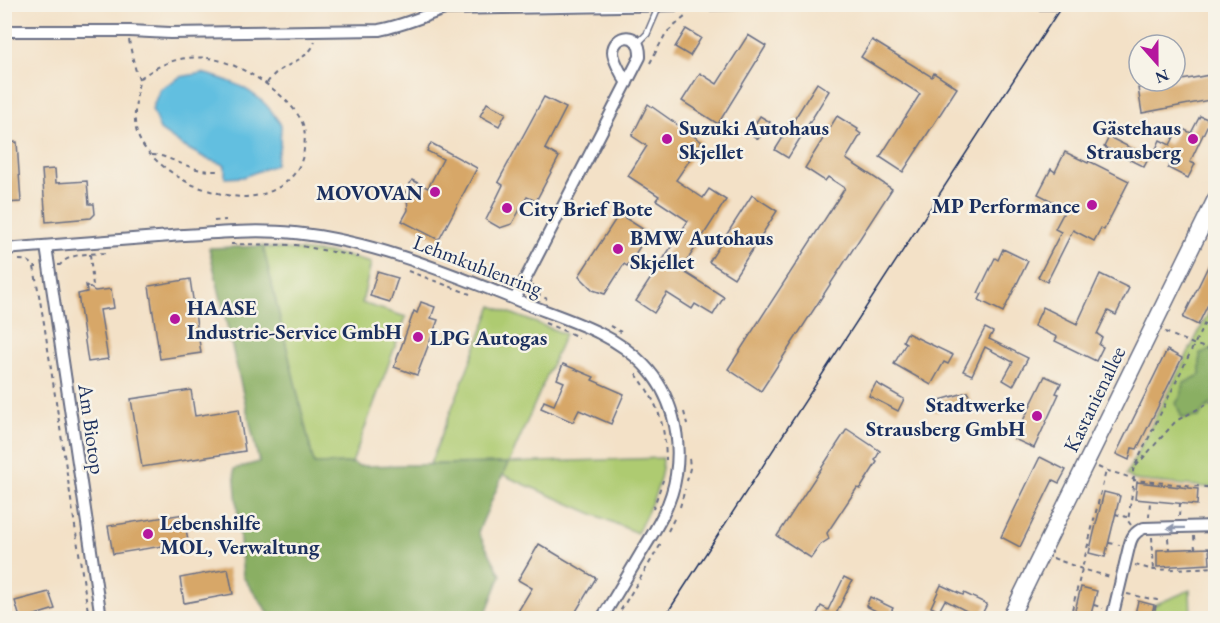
<svg xmlns="http://www.w3.org/2000/svg" width="1220" height="623" font-family="'EB Garamond',serif">
<style>
.green{fill:#aecb71;stroke:#647d68;stroke-width:1.5}
.forest{fill:#8aaf63;stroke:#526f60;stroke-width:1.5}
.water{fill:#62bfe0;stroke:#3e779f;stroke-width:1.5}
.building{fill:#d7a768}
.lines{fill:none;stroke-linecap:round;stroke-linejoin:round}
.lane-casing{stroke:#676d83;stroke-width:8}
.street-casing{stroke:#676d83;stroke-width:14}
.secondary-casing{stroke:#676d83;stroke-width:18}
.path{stroke:#676d83;stroke-width:2;stroke-dasharray:4.5 4.5;stroke-linecap:butt}
.lane{stroke:#fff;stroke-width:5}
.street{stroke:#fff;stroke-width:10}
.secondary{stroke:#fff;stroke-width:15}
.tram{stroke:#1b2f5e;stroke-width:1.5}
.oneway{fill:#8d97ae}
.poi-dot{fill:#b5179e;stroke:#f7f3e8;stroke-width:2}
.labels{text-anchor:middle;dominant-baseline:central;stroke-width:5;stroke-linejoin:round;paint-order:stroke}
.poi-label{font-size:21px;font-weight:bold;fill:#1b2f5e;stroke:#f7f3e8;text-anchor:start}
.street-label{font-size:21px;fill:#1b2f5e;stroke:#f7f3e8}
</style>
<rect width="100%" height="100%" fill="#f7f3e8"/>
<filter id="ink" filterUnits="userSpaceOnUse"><feTurbulence type="fractalNoise" baseFrequency=".0167" numOctaves="2"/><feDisplacementMap in="SourceGraphic" scale="12" xChannelSelector="R" yChannelSelector="G"/><feConvolveMatrix kernelMatrix="1 2 1 2 8 2 1 2 1" color-interpolation-filters="sRGB"/></filter>
<filter id="wash" filterUnits="userSpaceOnUse"><feTurbulence type="fractalNoise" baseFrequency=".008" numOctaves="4" result="noise"/><feDisplacementMap in="SourceGraphic" scale="24" xChannelSelector="R" yChannelSelector="G"/><feGaussianBlur stdDeviation="1.35" result="paint"/><feColorMatrix in="noise" values="0 0 0 0 0 0 0 0 0 0 0 0 0 0 0 0 0 1.4 0 .05"/><feComposite in="paint" operator="in"/></filter>
<g filter="url(#wash)">
<rect width="100%" height="100%" fill="#f3e1c7"/>
<g class="green">
<polygon points="263,247 339,254 371,263 362,303 406,317 352,463 314,464"/>
<polygon points="1215,300 1215,488 1134,480 1126,475"/>
<path d="M 492,306 L 565,334 L 509,463 L 663,458 C 662,486 649,509 637,533 L 503,475 L 508,463 L 430,464 Z"/>
<polygon points="1190,590 1191,618 1151,618 1154,605"/>
</g>
<g class="forest">
<polygon points="263,246 314,464 352,463 359,466 508,463 478,532 501,575 484,618 272,618 243,577 234,469 259,462 209,248"/>
<polygon points="1215,349 1215,402 1204,409 1199,417 1182,418 1176,403 1181,396 1184,383 1200,375 1200,353"/>
</g>
<path class="water" d="M 202,73 C 225,79 244,85 263,102 C 270,108 276,118 281,125 L 280,145 L 275,165 L 243,177 L 225,178 L 225,165 L 207,159 L 183,146 L 160,130 L 152,109 L 160,89 L 180,77 Z"/>
<g id="blocks">
<g class="building">
<polygon points="686,29 701,38 690,56 675,47"/>
<polygon points="748,35 766,46 718,124 682,101 700,73 717,84"/>
<polygon points="872,40 932,77 934,73 957,88 903,172 880,157 920,94 861,57"/>
<polygon points="1215,74 1215,99 1142,113 1138,88"/>
<polygon points="817,83 829,91 788,158 775,150"/>
<polygon points="544,97 566,108 545,149 559,157 536,201 527,197 512,224 500,228 486,220 503,185 498,182"/>
<polygon points="487,103 506,113 499,126 480,116"/>
<polygon points="648,104 702,142 676,180 703,198 709,189 726,200 681,270 724,297 713,315 695,304 692,309 667,293 654,313 636,301 688,221 656,200 659,196 628,176 647,146 632,136"/>
<polygon points="760,116 770,122 758,139 749,133"/>
<polygon points="837,116 858,129 857,131 861,134 846,159 892,189 761,391 728,369 845,188 828,177 825,181 805,168"/>
<polygon points="1200,116 1210,120 1190,162 1195,164 1188,178 1168,168 1173,159 1155,151 1160,140 1170,145 1179,127 1191,133"/>
<polygon points="1109,137 1149,157 1144,167 1104,147"/>
<polygon points="17,142 21,202 4,203 4,143"/>
<polygon points="431,143 477,168 440,238 437,239 402,221 408,210 407,197 404,195 412,180 428,188 443,159 427,151"/>
<polygon points="1065,152 1088,163 1089,161 1129,181 1104,230 1101,228 1094,241 1073,230 1047,282 1038,277 1061,232 1055,229 1066,208 1038,194 1051,169 1055,172"/>
<polygon points="55,169 56,183 87,181 89,204 94,204 95,214 91,218 46,222 42,170"/>
<polygon points="752,195 777,211 734,278 709,262"/>
<polygon points="619,214 649,233 627,266 624,264 605,294 593,290 579,276"/>
<polygon points="1003,249 1028,261 1003,312 979,300 982,294 978,293 995,258 998,260"/>
<polygon points="1215,252 1215,290 1198,325 1183,318"/>
<polygon points="377,272 398,278 390,302 370,296"/>
<polygon points="1100,274 1129,288 1116,315 1108,311 1097,334 1102,337 1099,345 1103,347 1096,361 1055,341 1057,337 1034,326 1043,307 1077,324"/>
<polygon points="190,279 201,353 160,359 149,286"/>
<polygon points="86,285 95,291 111,289 114,308 100,310 108,359 88,362 78,294 87,292"/>
<polygon points="421,302 435,307 431,318 438,320 417,375 394,367 414,311 417,313"/>
<polygon points="985,328 993,332 989,339 1028,358 1013,386 1003,380 1013,362 985,347 972,375 963,371"/>
<polygon points="907,333 953,355 948,364 944,362 931,385 894,364 906,343 903,341"/>
<polygon points="1167,350 1182,358 1137,449 1132,448 1129,460 1116,454"/>
<polygon points="563,364 594,377 592,380 624,394 611,424 579,410 573,422 541,408 544,401 554,405 564,382 557,379"/>
<polygon points="1045,376 1061,383 1056,393 1059,394 1034,448 1014,439"/>
<polygon points="876,383 904,399 898,411 869,396"/>
<polygon points="191,390 195,416 239,409 245,451 142,467 131,399"/>
<polygon points="968,392 971,402 935,412 933,402"/>
<polygon points="847,429 880,451 875,460 877,462 860,489 857,488 827,533 829,539 820,545 811,558 777,536"/>
<polygon points="1040,457 1066,470 1059,483 1053,480 1020,547 1001,537"/>
<polygon points="1137,482 1198,489 1197,505 1135,499"/>
<polygon points="1104,492 1120,496 1105,557 1089,553"/>
<polygon points="184,514 188,542 113,554 108,526"/>
<polygon points="539,544 596,578 572,618 514,618 532,588 518,580"/>
<polygon points="1209,548 1210,564 1157,567 1157,550"/>
<polygon points="228,569 233,594 184,603 180,578"/>
<polygon points="844,577 852,581 836,614 844,618 815,618 821,606 828,610"/>
<polygon points="941,585 963,595 964,593 987,604 980,618 945,600 939,611 931,607"/>
<polygon points="1081,587 1097,591 1090,618 1073,618"/>
<polygon points="49,592 55,609 32,616 33,618 20,618 15,601"/>
<polygon points="870,597 893,608 888,617 866,606"/>
<polygon points="1138,601 1154,605 1151,618 1134,618"/>
</g>
</g>
</g>
<g filter="url(#ink)">
<use href="#blocks" fill-opacity="0" stroke="#676d83" stroke-width="1.5"/>
<g class="lines">
<defs>
<polyline id="lane" points="638,43 647,34 659,6"/>
<g id="street">
<polyline points="1002,4 1108,4"/>
<path d="M 4,31 L 130,31 L 170,33 L 379,30 C 402,26 423,16 445,9 L 741,4"/>
<polyline points="46,246 101,618"/>
<path d="M 4,249 C 60,245 115,240 171,236 C 212,233 254,229 295,233 C 374,241 449,273 522,302 C 564,319 612,331 644,365 C 672,394 682,436 676,475 C 672,504 656,529 641,553 C 628,575 615,597 602,618"/>
<path d="M 515,299 L 640,57 C 641,28 613,35 613,52 C 613,59 622,76 627,83"/>
<path d="M 1112,618 L 1129,547 C 1131,538 1134,532 1144,528 L 1216,526"/>
</g>
<polyline id="secondary" points="1010,618 1216,198"/>
</defs>
<use href="#lane" class="lane-casing"/>
<use href="#street" class="street-casing"/>
<use href="#secondary" class="secondary-casing"/>
<g class="path">
<path d="M 129,40 C 131,50 133,61 136,71 C 137,74 139,77 139,80 C 139,84 137,89 137,93 C 135,110 132,127 141,142 C 150,159 176,177 193,185 C 209,191 225,196 242,197 C 271,197 301,180 304,149 C 305,139 306,128 300,118 C 288,98 262,79 241,69 C 204,50 171,55 139,79"/>
<polyline points="650,63 666,33 686,16"/>
<path d="M 267,83 C 270,79 273,75 277,72 C 290,63 311,57 315,41"/>
<path d="M 152,155 C 165,155 175,162 188,166 C 199,171 209,171 221,171"/>
<polyline points="214,221 226,220"/>
<polyline points="231,244 296,245 359,257"/>
<polyline points="90,254 93,286"/>
<path d="M 19,260 C 27,260 30,261 34,267 L 37,267"/>
<path d="M 58,265 L 60,265 C 70,252 94,254 109,253"/>
<polyline points="34,267 44,323 89,618"/>
<polyline points="408,271 470,294"/>
<polyline points="487,276 505,280 513,277"/>
<path d="M 532,286 L 534,287 C 535,294 541,296 547,299"/>
<polyline points="545,323 579,337"/>
<polyline points="610,326 621,332"/>
<polyline points="1165,332 1193,344 1216,351"/>
<path d="M 636,374 C 658,403 665,423 666,460"/>
<polyline points="684,412 687,424"/>
<polyline points="1136,466 1176,421 1216,399"/>
<path d="M 1098,467 C 1110,473 1122,473 1134,480 L 1216,488"/>
<polyline points="687,481 690,468 689,457"/>
<polyline points="680,507 685,489"/>
<polyline points="653,509 663,480"/>
<polyline points="1115,514 1127,517"/>
<polyline points="1179,516 1180,504"/>
<polyline points="1149,517 1150,501"/>
<polyline points="1131,525 1128,521 1134,480 1133,470 1216,300"/>
<polyline points="668,531 676,515"/>
<polyline points="1194,536 1195,549"/>
<polyline points="1152,537 1154,570"/>
<polyline points="1168,538 1169,550"/>
<polyline points="1109,543 1120,545"/>
<polyline points="1053,558 1082,569 1110,577"/>
<polyline points="1135,565 1154,570 1216,567"/>
<polyline points="1127,594 1157,600 1153,618"/>
<polyline points="1094,605 1103,608"/>
<polyline points="1122,614 1134,617"/>
<polyline points="588,618 592,612"/>
<polyline points="616,618 661,544"/>
<polyline points="1070,618 1106,471"/>
</g>
<use href="#lane" class="lane"/>
<use href="#street" class="street"/>
<use href="#secondary" class="secondary"/>
<polyline class="tram" points="664,618 1063,4"/>
</g>
<defs><path id="oneway-solid" d="M-6-.8H1V-3.2L6.5 0L1 3.2V.8H-6Z" transform="scale(1.5)"/></defs>
<use class="oneway" href="#oneway-solid" transform="translate(1176 528) rotate(179)"/>
</g>
<g class="poi-dot">
<circle cx="667" cy="139" r="6"/>
<circle cx="1193" cy="139" r="6"/>
<circle cx="435" cy="192" r="6"/>
<circle cx="1092" cy="205" r="6"/>
<circle cx="507" cy="208" r="6"/>
<circle cx="618" cy="249" r="6"/>
<circle cx="175" cy="319" r="6"/>
<circle cx="418" cy="337" r="6"/>
<circle cx="1037" cy="416" r="6"/>
<circle cx="148" cy="534" r="6"/>
</g>
<g class="labels">
<g class="poi-label">
<text x="679" y="127">Suzuki Autohaus<tspan x="679" dy="24">Skjellet</tspan></text>
<text x="1181" y="127" text-anchor="end">Gästehaus<tspan x="1181" dy="24">Strausberg</tspan></text>
<text x="423" y="192" text-anchor="end">MOVOVAN</text>
<text x="1080" y="205" text-anchor="end">MP Performance</text>
<text x="519" y="208">City Brief Bote</text>
<text x="630" y="237">BMW Autohaus<tspan x="630" dy="24">Skjellet</tspan></text>
<text x="187" y="307">HAASE<tspan x="187" dy="24">Industrie-Service GmbH</tspan></text>
<text x="430" y="337">LPG Autogas</text>
<text x="1025" y="404" text-anchor="end">Stadtwerke<tspan x="1025" dy="24">Strausberg GmbH</tspan></text>
<text x="160" y="522">Lebenshilfe<tspan x="160" dy="24">MOL, Verwaltung</tspan></text>
</g>
<g class="street-label">
<text transform="translate(478 265) rotate(21)">Lehmkuhlenring</text>
<text transform="translate(1094 399) rotate(-64)">Kastanienallee</text>
<text transform="translate(92 429) rotate(82)">Am Biotop</text>
</g>
</g>
<rect width="1220" height="623" fill="none" stroke="#f7f3e8" stroke-width="24"/>
<g transform="translate(1157 63) rotate(159)"><circle r="28" fill="#f7f3e8" stroke="#9fa5b1" stroke-width="1.5"/>
<path d="M0-4.5L10 22L0 15L-10 22Z" fill="#b5179e"/>
<text y="-9" font-size="16" font-weight="bold" text-anchor="middle" fill="#1b2f5e">N</text>
</g>
</svg>
